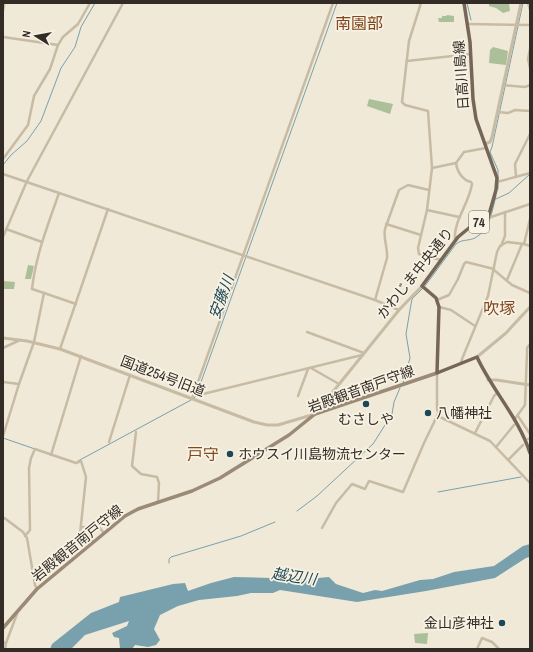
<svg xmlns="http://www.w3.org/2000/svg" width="533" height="652" font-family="'Archivo Narrow','Noto Sans JP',sans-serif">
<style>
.green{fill:#abbf99}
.water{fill:#78a1ad}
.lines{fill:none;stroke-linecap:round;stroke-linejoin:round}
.stream{stroke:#78a1ad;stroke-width:1}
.minor{stroke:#c8bba4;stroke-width:2.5}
.tertiary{stroke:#c8bba4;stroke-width:3}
.secondary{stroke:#9b8a76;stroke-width:3.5}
.primary{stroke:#756657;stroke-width:3.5}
.poi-dot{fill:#1c4754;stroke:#f8f2e4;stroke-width:1.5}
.labels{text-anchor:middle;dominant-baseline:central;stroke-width:3.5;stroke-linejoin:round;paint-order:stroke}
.shield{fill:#f8f2e4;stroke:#6e675f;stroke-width:1}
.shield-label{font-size:13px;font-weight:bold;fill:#332c26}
.street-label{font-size:14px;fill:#332c26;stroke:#f8f2e4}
.poi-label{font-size:14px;fill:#332c26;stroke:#f8f2e4;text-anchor:start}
.water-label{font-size:15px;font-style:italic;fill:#1c4754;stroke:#f8f2e4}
.quarter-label{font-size:16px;fill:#814821;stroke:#f8f2e4}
</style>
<rect width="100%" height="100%" fill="#f0e9d8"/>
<g class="green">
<polygon points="489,3 507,3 509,4 510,11 503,13 496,8 489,6"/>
<polygon points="447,15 454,16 454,22 439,22 438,18 442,18 442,16 446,16"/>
<polygon points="493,47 508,51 506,65 489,63 490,50"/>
<polygon points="369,99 393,104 390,114 367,106"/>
<polygon points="28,265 34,266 31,279 25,279"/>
<polygon points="3,281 15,282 14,289 3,289"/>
<polygon points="428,633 427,644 415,643 414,634"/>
</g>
<polygon class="water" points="530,544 530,557 526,558 495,578 426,591 357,602 280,590 273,593 251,593 237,596 199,600 178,606 160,615 154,629 160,640 156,645 148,647 135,645 132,649 120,649 119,638 114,637 112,633 127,626 129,621 85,635 71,649 50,649 52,644 91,613 119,602 120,597 173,584 185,583 188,591 211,583 234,577 307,579 329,577 336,584 363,593 375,590 382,591 420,580 433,579 454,572 494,566 523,546"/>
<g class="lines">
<g class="stream">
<polyline points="467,3 471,20"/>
<polyline points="3,165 11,155 27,141 41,121 61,68 75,47 81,27 95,3"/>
<polyline points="498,189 498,170 490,152 492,147 523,3"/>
<polyline points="496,199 509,193 530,174"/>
<path d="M 425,286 L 456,244 C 462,239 469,241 475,238 C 490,230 492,211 496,196"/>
<polyline points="403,383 410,358 406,334 410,310 412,299 423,288"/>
<polyline points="194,398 196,396 337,3"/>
<polyline points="3,438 35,449"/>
<polyline points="78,461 191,400"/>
<polyline points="438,492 521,477"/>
<polyline points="297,511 317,496 373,444 392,414 394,402 400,388"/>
<polyline points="169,563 169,559 171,557 241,536 275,522"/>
</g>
<g class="minor">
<polyline points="421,3 409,41 402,102 405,105 428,111 432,168 427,210 418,248 419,254 441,260"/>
<polyline points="528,3 530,10"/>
<polyline points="468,24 530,25"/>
<polyline points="3,37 58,45"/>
<polyline points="530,49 528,59 530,68"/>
<polyline points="407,61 471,54"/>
<polyline points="503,85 525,87 530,85"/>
<polyline points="498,112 508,113 515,110 530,111"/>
<polyline points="3,159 28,125 34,96 50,69 58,45 63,37 78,24 90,3"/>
<polyline points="432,168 456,163"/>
<polyline points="3,174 375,300 399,310"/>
<polyline points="516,176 515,164 530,134"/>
<polyline points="497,182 530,173"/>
<polyline points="427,210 459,217"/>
<polyline points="488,218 530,204"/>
<polyline points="386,224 421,235"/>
<polyline points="6,229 42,242"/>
<polyline points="3,237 27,181 123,3"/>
<path d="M 455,241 C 453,221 469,204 472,184 L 471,182 C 462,180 457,171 456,163 L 464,152 L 486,148"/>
<polyline points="524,244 530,219"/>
<polyline points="501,246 505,236 505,212"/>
<polyline points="494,270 512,285 530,293"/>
<polyline points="507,280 522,244"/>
<polyline points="44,293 76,304"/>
<path d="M 375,300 L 387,258 C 388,248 383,239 385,229 L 399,190 L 408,185 L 429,190"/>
<polyline points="437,300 449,295 458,279 464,264 466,262 494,269"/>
<polyline points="439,307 451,310 475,326"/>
<polyline points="307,332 364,353"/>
<polyline points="3,348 20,340"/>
<polyline points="60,349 108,209"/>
<polyline points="461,363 462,359 488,296 497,252 500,246 507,242 524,244 530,246"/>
<polyline points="311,368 339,384"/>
<polyline points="437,373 437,409 440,417 490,441 530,483"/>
<polyline points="3,382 19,384"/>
<polyline points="194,394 199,395 362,355"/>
<polyline points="298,396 308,369"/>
<polyline points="192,399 333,3"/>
<polyline points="518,416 530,434"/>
<polyline points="514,420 525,405 527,353 527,348 530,344"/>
<polyline points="136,432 132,466 141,474 157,477 159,483 158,502"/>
<polyline points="475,433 494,396 497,393"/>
<path d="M 3,436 L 19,384 L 34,342 L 44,293 L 32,289 C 36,254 48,225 59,193"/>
<polyline points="528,439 530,438"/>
<polyline points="109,442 130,375"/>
<polyline points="496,447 514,425"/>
<polyline points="51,455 81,356"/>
<polyline points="508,460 523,445"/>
<polyline points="3,517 23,532 27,538 35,585 37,589"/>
<polyline points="81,527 100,528 103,532"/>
<polyline points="322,528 336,503 352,484 365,489 369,481 403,492 424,443 438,414"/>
<polyline points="25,536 30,530 29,468 31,458 35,449 76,463 81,461 86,477 80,534 89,535 93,541"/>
<polyline points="3,642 6,643 5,649"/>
<polyline points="6,643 17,614"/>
<polyline points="477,649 482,638 492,642 499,649"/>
</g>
<g class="tertiary">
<polyline points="3,10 4,3"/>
<polyline points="485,144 490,142 492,137 521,3"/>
<polyline points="3,338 27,341 60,349 254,422 267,425 278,425 315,414 399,310 422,286"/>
<polyline points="477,357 506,333 530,307"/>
<polyline points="488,380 497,380 530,385"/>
</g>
<polyline class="secondary" points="3,628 37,589 125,516 138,509 192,491 220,478 289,435 315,414 437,373"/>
<path class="primary" d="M 464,3 L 470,42 L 473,99 L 476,119 L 497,178 L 496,190 L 488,218 L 469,228 L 458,237 L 422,286 L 436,298 L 439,307 L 437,373 L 477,357 C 492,390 519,418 530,453"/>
</g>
<g class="poi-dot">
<circle cx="366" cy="404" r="4"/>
<circle cx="428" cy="413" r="4"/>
<circle cx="230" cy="454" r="4"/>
<circle cx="502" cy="623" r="4"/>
</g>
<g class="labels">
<rect class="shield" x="469" y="211" width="20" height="22" rx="3"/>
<g class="shield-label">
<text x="479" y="222">74</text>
</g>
<g class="street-label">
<text transform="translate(461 75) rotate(-94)">日高川島線</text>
<text transform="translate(415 273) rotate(-51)">かわじま中央通り</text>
<text transform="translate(163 376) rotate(21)">国道254号旧道</text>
<text transform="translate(361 389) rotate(-20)">岩殿観音南戸守線</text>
<text transform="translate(77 543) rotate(-39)">岩殿観音南戸守線</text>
</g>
<g class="poi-label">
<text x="436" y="413">八幡神社</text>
<text x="366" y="419" text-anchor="middle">むさしや</text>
<text x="238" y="454">ホウスイ川島物流センター</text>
<text x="494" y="623" text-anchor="end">金山彦神社</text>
</g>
<g class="water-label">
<text transform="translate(221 297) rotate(-70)">安藤川</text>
<text transform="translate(294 576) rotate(8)">越辺川</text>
</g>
<g class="quarter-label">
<text x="359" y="23">南園部</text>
<text x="499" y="308">吹塚</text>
<text x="203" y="454">戸守</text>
</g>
</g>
<rect width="533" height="652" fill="none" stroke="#332c26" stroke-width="8"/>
<g transform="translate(36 36) rotate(281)" stroke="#f8f2e4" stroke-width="3" paint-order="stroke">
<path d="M0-3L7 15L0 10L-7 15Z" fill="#332c26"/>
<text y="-6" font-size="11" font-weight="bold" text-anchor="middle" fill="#332c26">N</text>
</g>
</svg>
